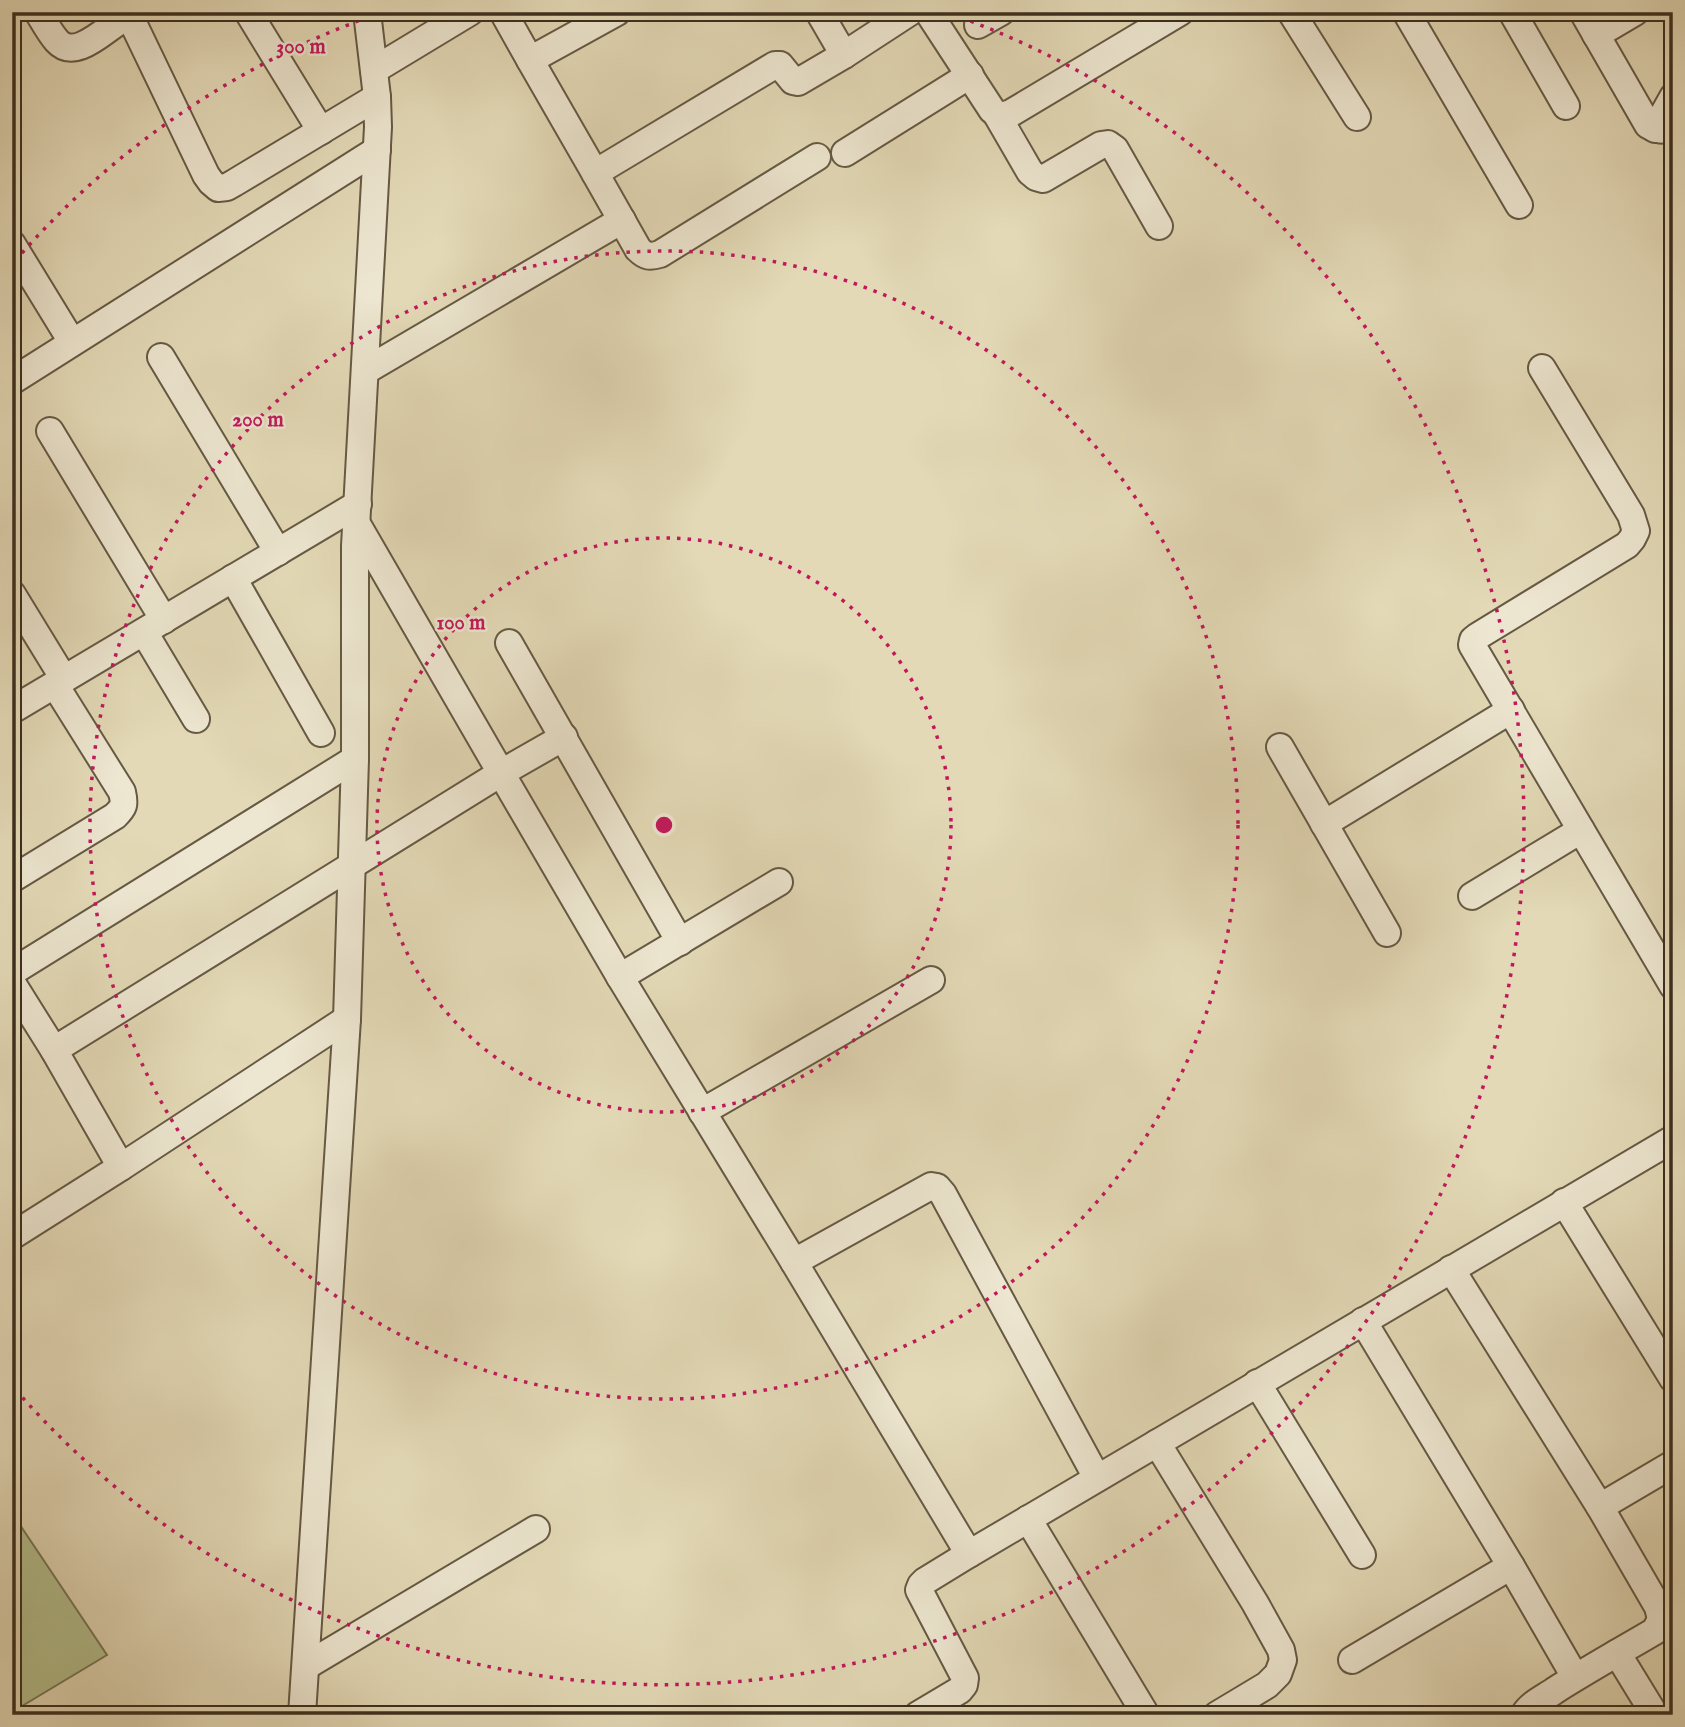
<svg xmlns="http://www.w3.org/2000/svg" width="1685" height="1727" font-family="'IM FELL English',serif">
<style>
.green{fill:#b4bf8d;stroke:#787656;stroke-width:2}
.lines{fill:none;stroke-linecap:round;stroke-linejoin:round}
.minor-casing{stroke:#665944;stroke-width:30}
.minor{stroke:#ede6d0;stroke-width:26}
.ring{fill:none;stroke:#c2185b;stroke-width:3.5;stroke-dasharray:3.5 7}
.centre{fill:#c2185b;stroke:#ede6d0;stroke-width:3.5}
.ring-label{font-size:21px;text-anchor:middle;font-weight:bold;fill:#c2185b;stroke:#ede6d0;stroke-width:5;stroke-linejoin:round;paint-order:stroke}
</style>
<rect width="100%" height="100%" fill="#e3d9b6"/>
<filter id="stains"><feTurbulence type="fractalNoise" baseFrequency=".00286" numOctaves="4"/><feColorMatrix values="0 0 0 0 .2 0 0 0 0 .09 0 0 0 0 .02 0 0 0 .5 -.17"/></filter>
<radialGradient id="worn" r=".72"><stop offset=".6" stop-color="#630" stop-opacity="0"/><stop offset="1" stop-color="#630" stop-opacity=".3"/></radialGradient>
<polygon class="green" points="12,1513 107,1655 12,1712"/>
<g class="lines">
<defs>
<g id="minor">
<path d="M 38,12 C 44,22 50,33 57,41 C 75,61 104,30 121,20 L 128,20 L 133,23 L 206,175 L 211,182 L 218,188 L 227,187 L 234,183 L 377,97"/>
<polyline points="248,12 321,131"/>
<polyline points="503,12 530,60 617,12"/>
<polyline points="819,12 844,55 910,12"/>
<path d="M 928,12 L 992,110 C 999,116 1003,116 1011,113 L 1180,12"/>
<polyline points="1291,12 1357,117"/>
<polyline points="1406,12 1519,205"/>
<polyline points="1512,12 1566,106"/>
<path d="M 1583,12 L 1648,125 C 1656,130 1663,131 1673,129"/>
<polyline points="978,25 1001,12"/>
<polyline points="1596,35 1635,12"/>
<polyline points="530,60 595,173 775,65 780,65 793,81 798,82 844,55"/>
<polyline points="374,70 470,12"/>
<polyline points="997,115 1030,172 1036,177 1043,179 1101,145 1108,144 1115,149 1159,226"/>
<polyline points="1655,129 1673,97"/>
<polyline points="845,153 970,75"/>
<path d="M 595,173 L 638,249 C 646,257 650,257 660,254 L 817,157"/>
<polyline points="12,244 72,342"/>
<polyline points="161,357 278,552"/>
<polyline points="1542,368 1631,515 1636,531 1632,539 1627,545 1478,636 1473,640 1472,645 1673,986"/>
<polyline points="365,371 622,220"/>
<polyline points="12,381 377,150"/>
<polyline points="50,431 164,620"/>
<polyline points="233,578 321,733"/>
<polyline points="12,594 64,679"/>
<polyline points="144,632 196,719"/>
<polyline points="509,643 680,942"/>
<polyline points="12,710 358,504"/>
<polyline points="564,737 501,773 620,977 794,1262 969,1554 1673,1139"/>
<polyline points="1280,747 1387,933"/>
<polyline points="1324,824 1511,710"/>
<path d="M 12,879 L 115,816 C 124,807 125,805 122,792 L 55,685"/>
<polyline points="1472,896 1581,830"/>
<polyline points="12,972 355,759"/>
<polyline points="620,977 779,882"/>
<polyline points="12,983 54,1050 121,1167 347,1019"/>
<polyline points="54,1050 501,773 357,524"/>
<polyline points="702,1112 931,980"/>
<polyline points="1564,1202 1673,1379"/>
<polyline points="12,1236 121,1167"/>
<polyline points="794,1262 931,1186 937,1187 943,1194 1097,1478"/>
<path d="M 1451,1269 L 1600,1507 L 1658,1607 L 1661,1619 L 1655,1631 C 1621,1651 1587,1670 1554,1691 C 1544,1698 1530,1704 1524,1715"/>
<polyline points="1363,1321 1511,1566 1575,1677"/>
<polyline points="1257,1383 1362,1555"/>
<polyline points="1157,1443 1255,1603 1281,1650 1283,1660 1278,1674 1267,1685 1217,1715"/>
<polyline points="1600,1507 1673,1464"/>
<polyline points="1028,1519 1146,1715"/>
<polyline points="1617,1653 1655,1715"/>
<polyline points="1352,1660 1511,1566"/>
<polyline points="306,1666 536,1529"/>
<polyline points="302,1715 347,1019 355,759 355,546 378,127 377,97 367,12"/>
<polyline points="918,1715 960,1690 964,1685 965,1678 919,1590 921,1585 925,1581 969,1554"/>
</g>
</defs>
<use href="#minor" class="minor-casing"/>
<use href="#minor" class="minor"/>
</g>
<g class="ring">
<circle cx="664" cy="825" r="287"/>
<circle cx="664" cy="825" r="574"/>
<path d="M15 261A860 860 0 0 1 377 14M951 14A860 860 0 1 1 15 1389"/>
</g>
<circle cx="664" cy="825" r="10" class="centre"/>
<g class="ring-label">
<text x="301" y="53">300 m</text>
<text x="258" y="426">200 m</text>
<text x="461" y="629">100 m</text>
</g>
<rect width="1685" height="1727" fill="none" stroke="#e3d9b6" stroke-width="42"/>
<rect x="14" y="14" width="1657" height="1699" fill="none" stroke="#3d2e1e" stroke-width="3.5"/>
<rect x="21" y="21" width="1643" height="1685" fill="none" stroke="#3d2e1e" stroke-width="2"/>
<rect width="100%" height="100%" filter="url(#stains)"/>
<rect width="100%" height="100%" fill="url(#worn)"/>
</svg>
